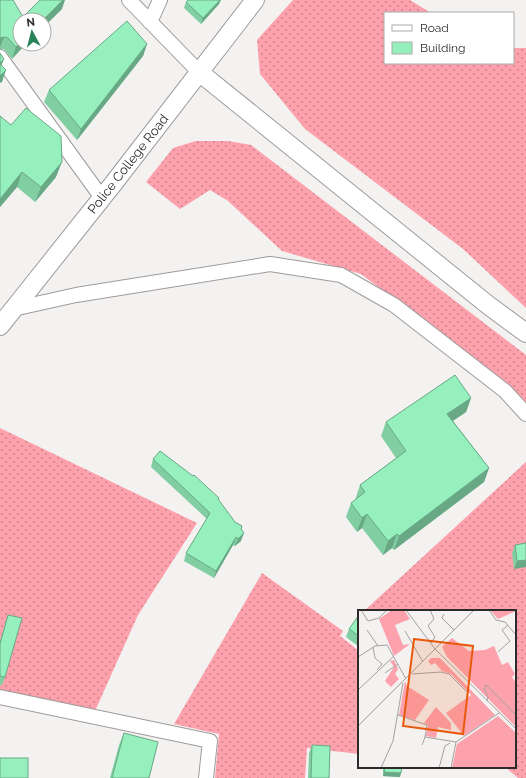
<svg xmlns="http://www.w3.org/2000/svg" width="526" height="778" font-family="Raleway,sans-serif">
<style>
.grass{fill:url(#grass-dots)}
.lines{fill:none;stroke-linecap:round;stroke-linejoin:round}
.minor-casing{stroke:#9e9b9b;stroke-width:16}
.tertiary-casing{stroke:#9e9b9b;stroke-width:20}
.minor{stroke:#fff;stroke-width:14}
.tertiary{stroke:#fff;stroke-width:18}
.wall{fill:#81cea3}
.shaded-wall{fill:#69a885}
.building{fill:#96f0be;stroke:#69a885}
.labels{text-anchor:middle;dominant-baseline:central;stroke-width:3.5;stroke-linejoin:round;paint-order:stroke}
.street-label{font-size:13px;fill:#2c2a2a;stroke:#fff}
.inset-road{fill:none;stroke:#a4a1a1;stroke-width:1}
.view{fill:#e8590c;fill-opacity:0.15;stroke:#e8590c;stroke-width:2}
.inset-edge{fill:none;stroke:#2c2a2a;stroke-width:2}
</style>
<defs>
<pattern id="grass-dots" width="8" height="8" patternUnits="userSpaceOnUse"><rect width="8" height="8" fill="#fda1ac"/><path d="M2 2h.1M6 6h.1" fill="none" stroke="#cd838c" stroke-width="1.8" stroke-linecap="round"/></pattern>
</defs>
<rect width="100%" height="100%" fill="#f4f1f1"/>
<g class="grass">
<polygon points="293,0 410,0 431,13 385,13 385,63 513,63 513,48 526,48 526,308 463,249 305,129 260,74 257,40"/>
<polygon points="196,141 228,141 251,145 526,355 526,404 491,372 361,274 282,251 228,201 210,190 180,209 146,182 173,148"/>
<polygon points="0,428 197,523 138,615 95,711 0,690"/>
<polygon points="526,462 526,778 518,778 505,767 515,767 515,611 364,611"/>
<polygon points="262,573 343,631 340,636 359,651 359,754 307,748 305,778 215,778 219,734 174,724"/>
</g>
<g class="lines">
<defs>
<g id="minor">
<polyline points="129,0 199,72"/>
<polyline points="150,22 160,0"/>
<polyline points="0,57 102,198"/>
<polyline points="13,309 76,295 270,264 341,275 394,305 505,391 526,414"/>
<polyline points="0,697 210,741 206,778"/>
</g>
<g id="tertiary">
<polyline points="199,72 488,305 526,333"/>
<polyline points="0,326 113,184 255,0"/>
</g>
</defs>
<use href="#minor" class="minor-casing"/>
<use href="#tertiary" class="tertiary-casing"/>
<use href="#minor" class="minor"/>
<use href="#tertiary" class="tertiary"/>
</g>
<g class="wall">
<polygon points="0,0 23,17 62,9 20,44 12,59 4,49 0,49"/>
<polygon points="186,2 219,4 201,24 184,8"/>
<polygon points="147,44 143,56 77,140 44,102 49,90"/>
<polygon points="0,116 56,177 35,202 17,187 0,207"/>
<polygon points="471,398 466,412 453,421 489,468 484,482 394,550 392,548 383,555 362,528 357,532 346,517 351,503 355,500 360,485 396,458 381,436 386,422"/>
<polygon points="153,459 218,500 235,522 242,526 241,530 241,541 235,546 233,545 214,578 184,561 186,553 207,519 151,467"/>
<polygon points="526,543 514,569 512,553 515,545"/>
<polygon points="8,615 5,677 2,685 0,685 0,641"/>
<polygon points="359,615 359,647 346,637 349,629"/>
<polygon points="124,733 149,778 110,778 119,745"/>
<polygon points="312,745 329,778 308,778 309,753"/>
<polygon points="383,767 402,767 400,777 383,776"/>
</g>
<g class="shaded-wall">
<polygon points="63,0 65,0 62,9 44,27 44,20 43,20"/>
<polygon points="220,0 221,0 219,4 201,24 203,18"/>
<polygon points="4,37 0,47 0,38"/>
<polygon points="20,43 20,44 26,44 12,59 16,47"/>
<polygon points="147,44 143,56 77,140 81,129"/>
<polygon points="4,59 0,69 0,63"/>
<polygon points="6,70 2,82 0,83 0,76"/>
<polygon points="62,162 56,177 35,202 41,187"/>
<polygon points="22,172 17,187 0,207 0,199"/>
<polygon points="471,398 466,412 442,428 447,414"/>
<polygon points="489,468 484,482 394,550 399,536"/>
<polygon points="367,514 362,528 357,532 362,518"/>
<polygon points="244,533 241,541 235,546 238,539"/>
<polygon points="397,534 392,548 383,555 388,541"/>
<polygon points="236,537 233,545 214,578 216,571"/>
<polygon points="526,560 526,567 514,569 517,561"/>
<polygon points="384,772 401,773 400,777 383,776"/>
</g>
<g class="building">
<polygon points="0,0 13,0 23,17 40,0 63,0 43,20 20,20 20,43 16,47 8,38 4,37 0,38"/>
<polygon points="188,0 220,0 203,18 186,2"/>
<polygon points="127,21 147,44 81,129 49,90"/>
<polygon points="0,53 4,59 0,63"/>
<polygon points="0,64 6,70 0,76"/>
<polygon points="26,108 61,136 62,162 41,187 22,172 0,199 0,116 11,125"/>
<polygon points="455,375 471,398 447,414 489,468 399,536 397,534 388,541 367,514 362,518 351,503 365,492 360,485 406,451 386,422"/>
<polygon points="160,451 193,476 194,475 219,498 218,499 235,522 242,526 241,529 244,533 238,539 236,537 216,571 186,553 210,513 153,459"/>
<polygon points="526,543 526,560 517,561 515,545"/>
<polygon points="8,615 22,618 5,677 0,676 0,644"/>
<polygon points="359,615 359,636 349,629"/>
<polygon points="124,733 158,742 149,778 112,778"/>
<polygon points="312,745 330,746 329,778 311,778"/>
<rect x="0" y="758" width="28" height="20"/>
<polygon points="385,767 402,767 401,773 384,772"/>
</g>
<g class="labels">
<g class="street-label">
<text transform="translate(128 164) rotate(-52)">Police College Road</text>
</g>
</g>
<g transform="translate(358 610)">
<rect width="158" height="158" fill="#f4f1f1"/>
<path d="M 34,0 L 46,0 L 52,9 L 37,15 L 45,35 L 52,34 L 36,46 L 21,9 ZM 132,0 L 158,0 L 158,1 L 140,9 ZM 94,28 L 111,41 L 127,40 L 136,36 L 144,55 L 150,52 L 157,64 L 154,67 L 158,73 L 158,117 L 89,47 L 84,37 ZM 73,48 L 82,48 L 137,105 L 106,126 L 88,103 L 113,85 L 93,64 L 84,61 L 77,53 L 73,55 L 70,51 ZM 36,50 L 40,59 L 37,64 L 41,69 L 33,77 L 27,71 L 36,57 L 32,51 ZM 47,71 L 49,76 L 71,90 L 57,110 L 41,105 ZM 78,97 L 93,113 L 93,120 L 80,117 L 78,128 L 68,126 L 70,115 L 66,113 ZM 140,106 L 158,123 L 158,158 L 94,158 L 99,134 Z" fill="#fda1ac"/>
<path class="inset-road" d="M 3,0 L 10,11 L 21,8 L 29,0M 48,0 L 77,39 L 158,119M 72,0 L 76,9 L 70,16 L 77,27 L 73,33M 131,0 L 138,10 L 147,12 L 158,25M 86,4 L 84,8 L 96,20M 9,20 L 20,36M 47,21 L 65,52M 15,37 L 17,48 L 24,54 L 19,60M 140,42 L 152,31 L 144,20 L 150,15M 0,47 L 17,36 L 29,35 L 48,69M 27,63 L 40,54M 54,64 L 83,62 L 91,64 L 110,83M 0,80 L 36,46M 129,91 L 130,87 L 126,79 L 128,75 L 158,105M 40,105 L 69,115 L 67,127M 0,116 L 116,0M 64,135 L 67,127 L 98,132 L 141,103M 23,158 L 35,131 L 45,73M 81,158 L 87,136 L 92,133M 93,158 L 98,132"/>
<path class="view" d="M 56,29 L 115,36 L 105,124 L 45,116 Z"/>
<rect width="158" height="158" class="inset-edge"/>
</g>
<rect x="384" y="12" width="130" height="52" fill="#ffffff" stroke="#abaaaa"/>
<rect x="392" y="25" width="20" height="6" fill="#ffffff" stroke="#abaaaa"/>
<text x="420" y="32" font-size="12" fill="#2c2a2a">Road</text>
<rect x="392" y="42" width="20" height="12" fill="#96f0be" stroke="#abaaaa"/>
<text x="420" y="52" font-size="12" fill="#2c2a2a">Building</text>
<g transform="translate(32 32) rotate(353)"><circle r="19" fill="#ffffff" stroke="#abaaaa"/>
<path d="M0-3L7 15L0 10L-7 15Z" fill="#298359"/>
<text y="-6" font-size="11" font-weight="bold" text-anchor="middle" fill="#2c2a2a">N</text>
</g>
</svg>
